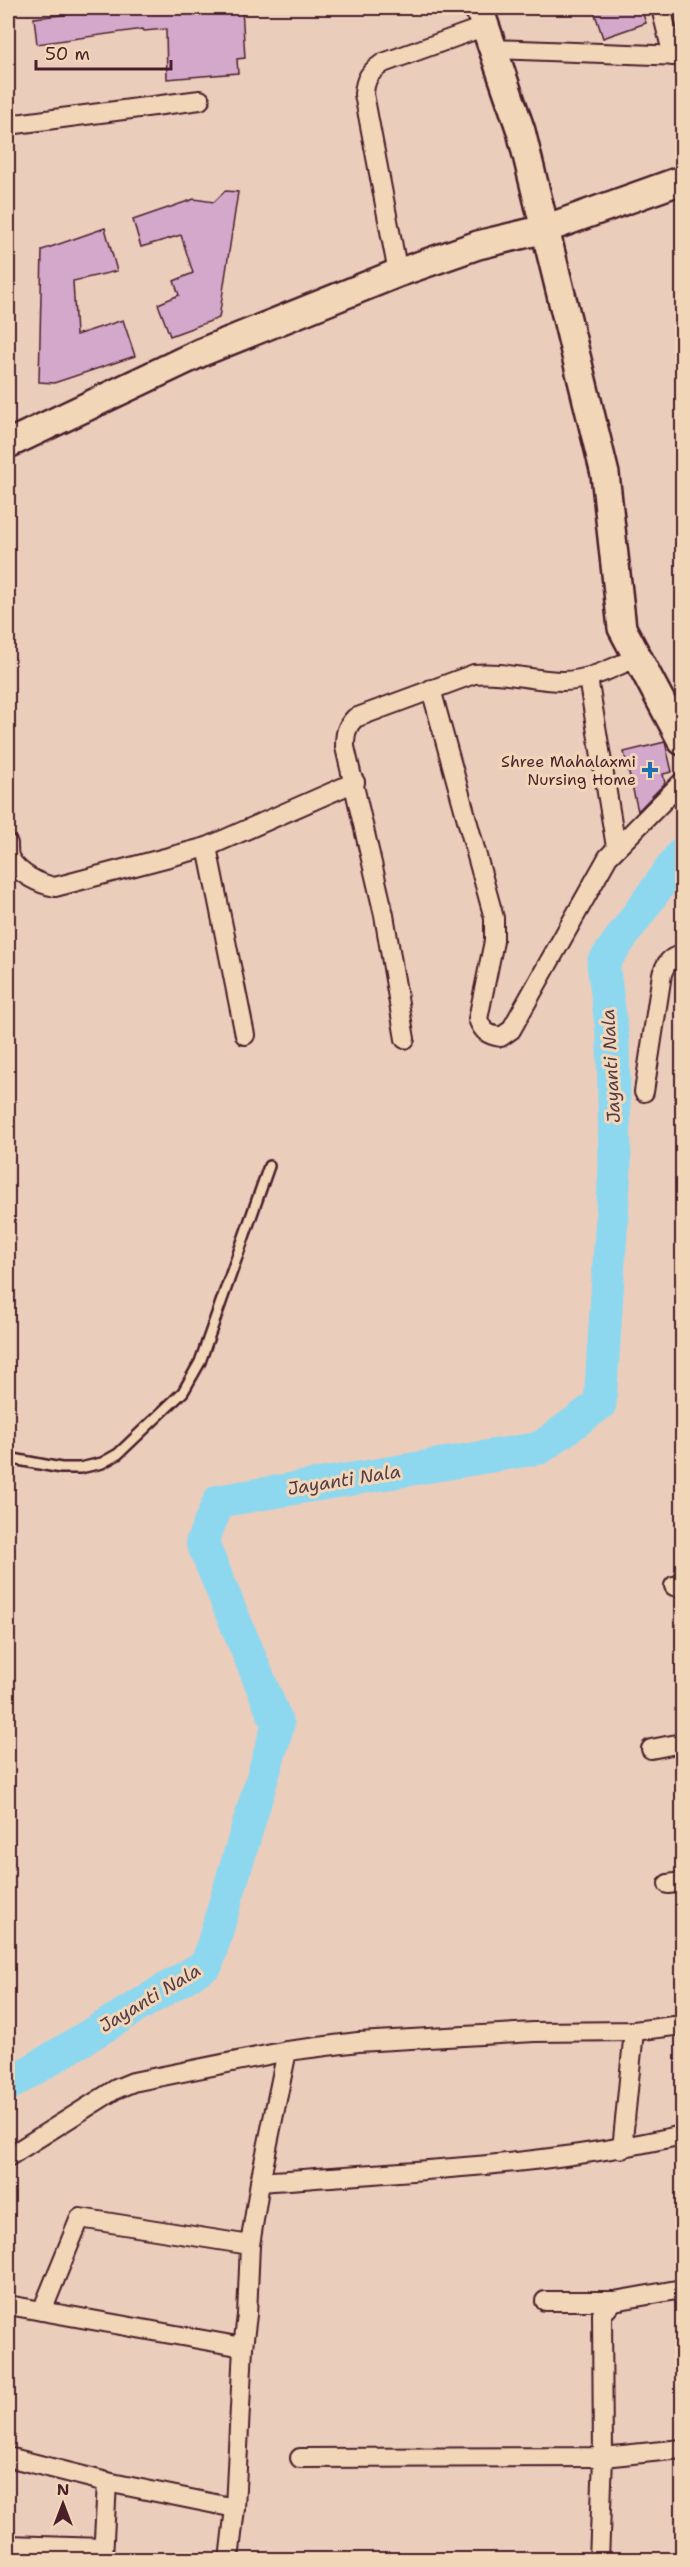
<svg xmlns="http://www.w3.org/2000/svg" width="690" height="2567" font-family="'Shantell Sans',sans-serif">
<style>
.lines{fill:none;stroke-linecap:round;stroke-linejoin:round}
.river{stroke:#8ed8ef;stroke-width:33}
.building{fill:#d4a8cb;stroke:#4a1f2b;stroke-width:1.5}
.lane-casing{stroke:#4a1f2b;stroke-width:14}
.street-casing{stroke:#4a1f2b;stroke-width:22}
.secondary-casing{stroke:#4a1f2b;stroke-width:32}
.lane{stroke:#f1d6b8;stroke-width:9}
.street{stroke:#f1d6b8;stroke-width:18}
.secondary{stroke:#f1d6b8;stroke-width:27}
.poi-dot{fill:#1f6fb2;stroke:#f1d6b8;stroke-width:2}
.labels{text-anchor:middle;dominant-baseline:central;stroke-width:6;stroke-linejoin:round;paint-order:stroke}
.poi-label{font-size:16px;fill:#4a1f2b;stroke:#f1d6b8;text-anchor:end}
.water-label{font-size:18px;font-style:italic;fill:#543b48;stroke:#f1d6b8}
</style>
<rect width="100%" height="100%" fill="#ebcdbc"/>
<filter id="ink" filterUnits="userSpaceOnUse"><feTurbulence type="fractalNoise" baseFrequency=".0167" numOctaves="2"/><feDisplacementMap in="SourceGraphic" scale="12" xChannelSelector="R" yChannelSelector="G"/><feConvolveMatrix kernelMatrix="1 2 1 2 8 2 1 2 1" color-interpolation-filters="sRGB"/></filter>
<g filter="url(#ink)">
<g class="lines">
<polyline class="river" points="8,2085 207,1964 278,1725 202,1542 219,1501 540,1448 600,1404 615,1168 613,1040 603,963 682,853"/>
</g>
<g class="building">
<polygon points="126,8 242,8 245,58 237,59 238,73 167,79 166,29 144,31 143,29 37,44 34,18"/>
<polygon points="593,8 641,8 646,23 603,38"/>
<polygon points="225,191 238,192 219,318 170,336 158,304 179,295 174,281 193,273 181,235 141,247 133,220 194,199 214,202"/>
<polygon points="105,228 117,271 73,281 76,335 123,320 135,356 54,383 39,382 42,250"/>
<polygon points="665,742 672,772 663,774 665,783 638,811 624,752"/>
</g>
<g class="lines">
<defs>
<polyline id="lane" points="8,1458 61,1468 80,1468 102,1463 118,1454 183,1392 200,1362 269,1166"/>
<g id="street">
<polyline points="661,8 673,56"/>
<polyline points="493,49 682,56"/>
<polyline points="8,125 200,100"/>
<path d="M 398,273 L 364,94 C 365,78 370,72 383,63 L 486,26"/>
<polyline points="588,678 616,847"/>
<path d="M 431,689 L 494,918 L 494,941 L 478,1019 C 483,1032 488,1035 501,1037 L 511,1030 L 608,857 L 682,782"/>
<path d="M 8,844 C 8,848 8,855 10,859 C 19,874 39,884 55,887 L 207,847 L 355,782"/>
<polyline points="207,847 245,1035"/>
<path d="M 405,1039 L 384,915 L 345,747 C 345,734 346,727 355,718 L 474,674 C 504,671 533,681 563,681 C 589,681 614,667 638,657"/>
<path d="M 644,1092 L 662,974 C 666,963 670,957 682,955"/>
<polyline points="674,1586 682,1585"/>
<polyline points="651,1749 682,1743"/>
<polyline points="668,1884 682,1882"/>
<polyline points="622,2149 634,2031"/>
<polyline points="8,2157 116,2089 133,2082 287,2051"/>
<polyline points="260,2182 287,2051 358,2042 534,2032 634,2031 682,2025"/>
<polyline points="545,2301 614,2301"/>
<polyline points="8,2305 42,2311 80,2218 250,2245"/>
<polyline points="42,2311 243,2347"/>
<polyline points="8,2457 107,2482 235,2508"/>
<polyline points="300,2458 603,2457 682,2449"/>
<polyline points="8,2545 103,2548"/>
<polyline points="103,2558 107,2482"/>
<path d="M 229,2560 L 235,2508 L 243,2347 L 247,2315 L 250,2245 L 260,2182 C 401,2171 544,2167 682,2135"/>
<polyline points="599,2560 603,2457 602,2314 614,2301 682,2289"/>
</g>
<g id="secondary">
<polyline points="479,8 521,131 605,474 622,628 682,741"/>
<polyline points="8,444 202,352 398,273 478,245 545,229 682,180"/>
</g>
</defs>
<use href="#lane" class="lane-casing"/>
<use href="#street" class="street-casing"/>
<use href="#secondary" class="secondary-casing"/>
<use href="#lane" class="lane"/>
<use href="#street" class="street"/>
<use href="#secondary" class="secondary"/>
</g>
</g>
<path class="poi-dot" d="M647 761h6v6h6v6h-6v6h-6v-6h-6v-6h6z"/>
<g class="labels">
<g class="poi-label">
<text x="636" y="761">Shree Mahalaxmi<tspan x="636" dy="18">Nursing Home</tspan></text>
</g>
<g class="water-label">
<text transform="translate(611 1066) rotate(-93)">Jayanti Nala</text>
<text transform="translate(344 1480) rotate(-9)">Jayanti Nala</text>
<text transform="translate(150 1998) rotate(-31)">Jayanti Nala</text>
</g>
</g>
<rect width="690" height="2567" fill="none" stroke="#f1d6b8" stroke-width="30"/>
<rect x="15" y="15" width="660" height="2537" fill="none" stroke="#4a1f2b" stroke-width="2" filter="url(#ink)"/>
<g transform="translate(63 2504)" stroke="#f1d6b8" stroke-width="4.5" paint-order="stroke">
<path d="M0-4.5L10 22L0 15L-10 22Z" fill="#4a1f2b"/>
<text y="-9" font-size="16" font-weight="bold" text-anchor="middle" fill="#4a1f2b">N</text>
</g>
<path d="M36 60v9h135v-9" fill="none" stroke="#4a1f2b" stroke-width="3"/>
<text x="45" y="60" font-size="18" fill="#4a1f2b" stroke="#f1d6b8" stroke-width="4.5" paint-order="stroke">50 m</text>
</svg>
